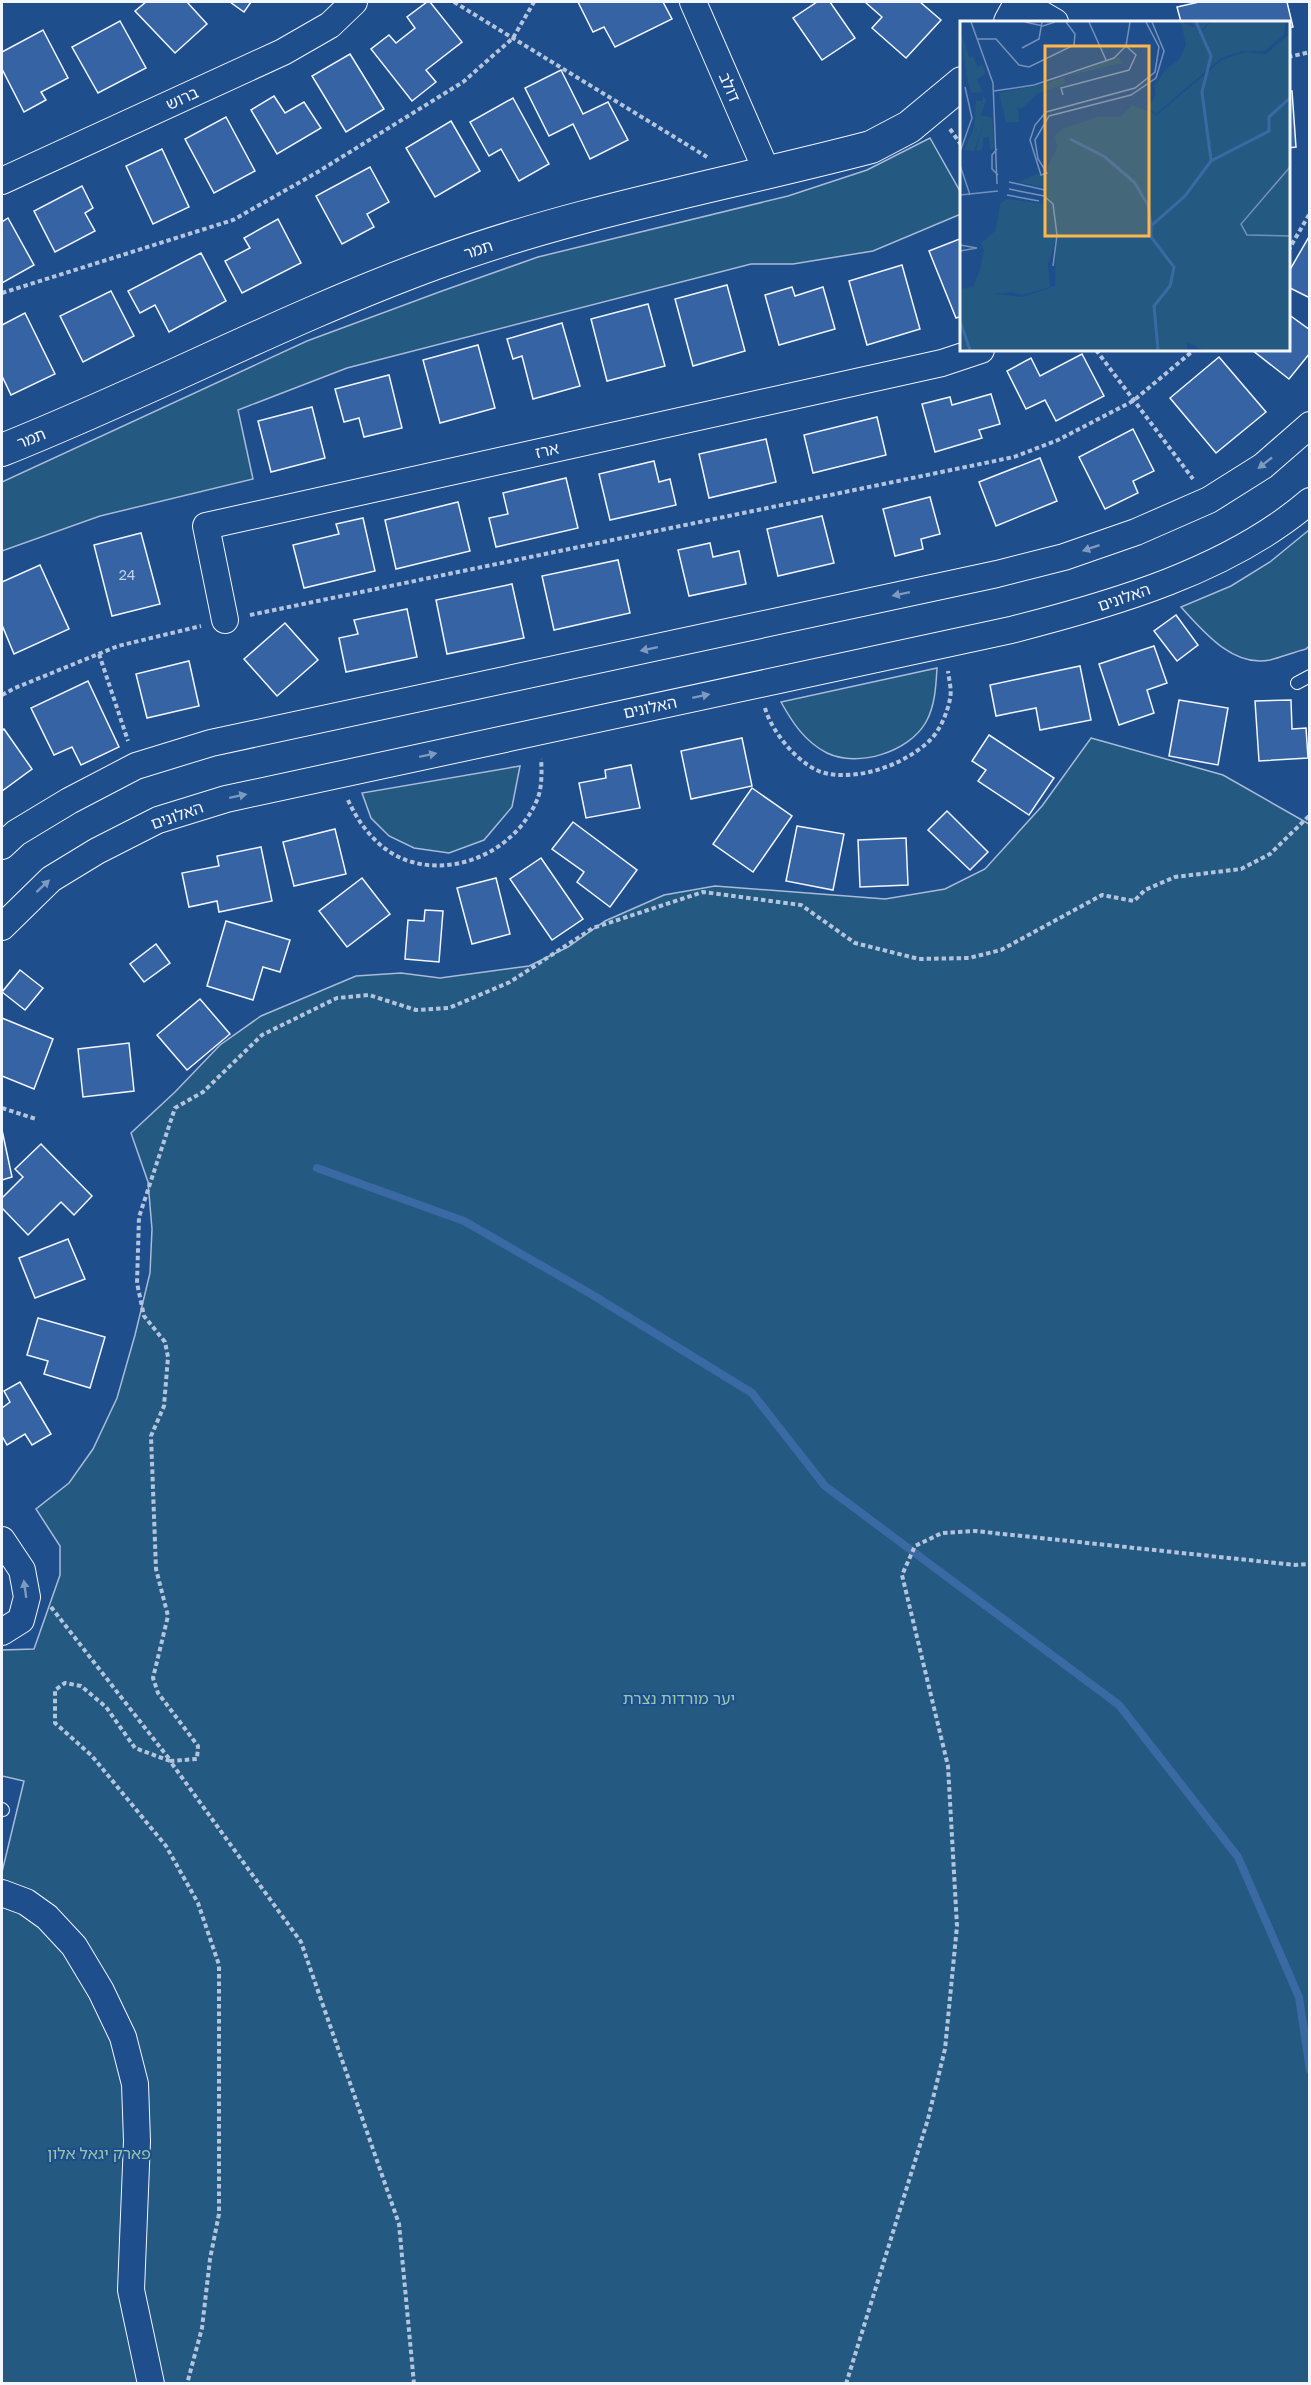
<svg xmlns="http://www.w3.org/2000/svg" width="1311" height="2385" font-family="'Golos Text','Noto Sans Hebrew',sans-serif">
<style>
.green{fill:#245a82;stroke:#a8bbd7;stroke-width:1.5}
.lines{fill:none;stroke-linecap:round;stroke-linejoin:round}
.stream{stroke:#3b69a3;stroke-width:8}
.building{fill:#3563a3;stroke:#f2f6ff;stroke-width:1.5}
.service-casing{stroke:#f2f6ff;stroke-width:14}
.minor-casing{stroke:#f2f6ff;stroke-width:28}
.tertiary-casing{stroke:#f2f6ff;stroke-width:34}
.path{stroke:#b3c4dc;stroke-width:4;stroke-dasharray:4.5 3;stroke-linecap:butt}
.service{stroke:#1f4e8c;stroke-width:12}
.minor{stroke:#1f4e8c;stroke-width:26}
.tertiary{stroke:#1f4e8c;stroke-width:32}
.oneway{fill:#7e9ac0}
.labels{text-anchor:middle;dominant-baseline:central;stroke-width:4.5;stroke-linejoin:round;paint-order:stroke}
.number-label{font-size:14px;fill:#c3d1e8}
.street-label{font-size:16px;fill:#f2f6ff;stroke:#1f4e8c}
.park-label{font-size:16px;fill:#97c8a6;stroke:#1f4e8c}
.inset-river{fill:none;stroke:#3b69a3;stroke-width:3}
.inset-road{fill:none;stroke:#7391ba;stroke-width:1.5}
.view{fill:#ffb74d;fill-opacity:0.15;stroke:#ffb74d;stroke-width:3}
.inset-edge{fill:none;stroke:#f2f6ff;stroke-width:3}
</style>
<rect width="100%" height="100%" fill="#1f4e8c"/>
<g class="green">
<polygon points="930,138 961,193 961,214 873,251 793,264 751,264 347,368 238,410 253,479 100,516 2,551 2,482 307,341 442,291 538,257 788,196 867,170"/>
<path d="M 1309,530 L 1310,645 L 1306,649 C 1294,652 1282,657 1270,660 C 1233,668 1203,631 1181,607 L 1231,586 L 1270,562 Z"/>
<path d="M 937,668 C 936,686 935,706 926,722 C 909,752 858,768 827,753 C 805,742 792,722 781,702 Z"/>
<polygon points="1091,738 1223,775 1309,824 1309,2383 2,2383 2,1872 24,1781 2,1776 2,1650 34,1649 60,1575 60,1546 36,1509 69,1483 93,1449 117,1398 135,1335 150,1273 152,1229 148,1182 131,1133 175,1092 220,1045 261,1016 356,976 401,973 440,978 529,966 568,947 605,921 664,895 715,886 885,899 945,889 985,869 1042,806"/>
<polygon points="520,766 512,807 484,840 449,853 414,848 389,836 371,818 362,793"/>
</g>
<g class="lines">
<polyline class="stream" points="317,1168 464,1221 591,1294 752,1393 825,1486 1119,1705 1238,1857 1299,1997 1310,2070"/>
</g>
<g class="building">
<polygon points="146,2 187,2 207,24 175,53 135,11"/>
<polygon points="230,2 251,2 244,12"/>
<polygon points="427,2 430,2 462,42 426,70 436,82 412,101 371,49 389,35 396,43 415,28 407,17"/>
<polygon points="578,2 663,2 672,19 615,47 604,27 593,32"/>
<polygon points="817,2 830,2 855,38 822,60 793,18"/>
<polygon points="865,2 920,2 941,20 906,58 872,28 882,17"/>
<polygon points="1199,2 1287,2 1293,27 1288,28 1288,22 1181,22 1177,7"/>
<polygon points="120,21 146,68 98,93 72,47"/>
<polygon points="43,30 68,78 41,92 46,100 24,112 2,69 2,52"/>
<polygon points="350,54 384,109 346,132 312,76"/>
<polygon points="561,70 583,114 608,102 628,140 590,159 573,124 549,136 525,88"/>
<polygon points="1288,91 1292,91 1296,147 1288,148"/>
<polygon points="274,96 285,113 304,102 321,128 277,154 251,110"/>
<polygon points="513,98 549,164 519,181 501,149 489,156 470,122"/>
<polygon points="226,117 255,171 214,193 185,139"/>
<polygon points="451,121 480,171 435,197 406,148"/>
<polygon points="162,149 189,207 153,224 126,166"/>
<polygon points="370,167 389,202 367,214 374,227 342,244 316,196"/>
<polygon points="82,186 93,208 85,213 95,231 55,252 34,211"/>
<polygon points="8,218 34,265 2,283 2,222"/>
<polygon points="278,219 301,263 242,293 225,261 250,248 244,238"/>
<polygon points="1310,235 1310,298 1288,287 1288,273"/>
<polygon points="962,238 962,316 956,318 929,251"/>
<polygon points="201,253 226,301 169,332 155,305 140,313 128,291"/>
<polygon points="902,265 920,329 867,345 849,281"/>
<polygon points="727,285 745,351 693,366 675,299"/>
<polygon points="792,287 795,296 823,287 835,329 779,345 765,295"/>
<polygon points="111,291 134,336 83,362 60,316"/>
<polygon points="648,304 665,366 607,381 591,319"/>
<polygon points="25,313 55,374 11,395 2,376 2,325"/>
<polygon points="1288,314 1310,330 1310,353 1289,379 1252,350 1288,350"/>
<polygon points="562,323 580,386 533,399 522,356 513,359 507,339"/>
<polygon points="478,345 495,408 440,423 423,360"/>
<polygon points="1082,354 1104,396 1056,421 1045,400 1026,409 1007,371 1031,358 1040,376"/>
<polygon points="1219,357 1266,412 1216,453 1170,398"/>
<polygon points="389,375 402,428 364,437 359,418 344,422 335,389"/>
<polygon points="991,394 1000,424 979,430 982,438 935,452 922,404 950,397 952,405"/>
<polygon points="312,407 325,458 271,472 258,421"/>
<polygon points="877,417 886,455 813,473 804,435"/>
<polygon points="1133,429 1154,471 1133,481 1138,493 1105,509 1079,457"/>
<polygon points="766,439 776,482 709,498 699,454"/>
<polygon points="1040,458 1057,501 996,526 979,482"/>
<polygon points="654,461 659,482 670,479 676,505 610,520 599,474"/>
<polygon points="566,478 578,528 496,547 489,518 508,514 503,493"/>
<polygon points="930,497 940,534 921,539 923,549 895,556 883,509"/>
<polygon points="458,502 470,551 396,569 385,520"/>
<polygon points="822,516 834,563 778,576 767,529"/>
<polygon points="363,518 375,571 304,588 293,545 339,534 336,524"/>
<polygon points="141,533 160,604 112,616 94,545"/>
<polygon points="710,543 713,557 739,551 746,584 689,596 678,550"/>
<polygon points="618,560 630,613 554,630 542,576"/>
<polygon points="40,565 69,629 14,654 2,625 2,582"/>
<polygon points="512,584 524,638 447,654 436,600"/>
<polygon points="407,609 417,657 346,672 339,638 358,634 354,620"/>
<polygon points="1176,615 1198,645 1177,661 1154,631"/>
<polygon points="285,623 318,660 277,696 244,659"/>
<polygon points="1154,646 1167,683 1147,690 1154,713 1119,725 1099,664"/>
<polygon points="189,661 199,706 147,718 136,674"/>
<polygon points="1080,666 1091,720 1040,730 1036,708 996,716 990,685"/>
<polygon points="88,681 119,747 81,765 72,747 54,755 31,708"/>
<polygon points="1179,700 1228,708 1218,765 1169,756"/>
<polygon points="1291,700 1292,729 1306,728 1308,758 1259,761 1255,701"/>
<polygon points="4,729 32,769 2,791 2,731"/>
<polygon points="989,735 1054,778 1029,815 978,781 986,770 972,761"/>
<polygon points="742,738 752,786 691,799 681,751"/>
<polygon points="631,765 640,808 586,818 579,783 606,778 605,770"/>
<polygon points="752,788 792,816 753,872 713,844"/>
<polygon points="947,811 988,852 970,870 928,830"/>
<polygon points="573,822 637,870 610,907 577,882 584,872 552,849"/>
<polygon points="797,826 844,834 833,890 786,881"/>
<polygon points="335,829 346,874 294,886 283,842"/>
<polygon points="906,838 908,885 860,887 858,840"/>
<polygon points="261,847 272,901 219,912 217,901 189,907 182,873 219,866 217,856"/>
<polygon points="541,858 583,919 552,940 510,879"/>
<polygon points="362,878 390,914 347,947 319,911"/>
<polygon points="496,878 510,934 472,944 457,888"/>
<polygon points="425,910 443,911 439,962 405,959 408,920 424,921"/>
<polygon points="226,921 290,940 280,972 263,967 253,1000 207,986"/>
<polygon points="156,944 170,963 144,982 130,964"/>
<polygon points="20,970 43,988 25,1010 2,992"/>
<polygon points="200,999 230,1034 187,1070 157,1035"/>
<polygon points="2,1018 53,1039 34,1089 2,1076"/>
<polygon points="129,1043 134,1091 83,1097 78,1049"/>
<polygon points="2,1130 12,1177 2,1180"/>
<polygon points="41,1144 92,1196 74,1215 61,1202 28,1235 2,1208 2,1198 23,1177 15,1169"/>
<polygon points="68,1239 85,1279 35,1298 19,1258"/>
<polygon points="38,1318 105,1337 90,1388 44,1374 48,1361 27,1355"/>
<polygon points="20,1382 51,1434 32,1445 25,1434 7,1445 2,1436 2,1408 10,1402 4,1391"/>
</g>
<g class="lines">
<defs>
<g id="service">
<polyline points="1297,683 1310,676"/>
<polyline points="2,1809 3,1810"/>
</g>
<g id="minor">
<polyline points="693,2 767,172"/>
<polyline points="1021,2 1055,22"/>
<polyline points="2,181 283,52 330,25 354,2"/>
<polyline points="225,620 206,526 942,363 981,350"/>
<polyline points="2,846 16,833 69,801 136,766 211,743 997,574 1064,557 1136,532 1209,500 1263,466 1310,425"/>
<path d="M 2,927 L 51,879 L 97,851 L 158,820 L 226,799 L 1011,630 C 1113,604 1228,571 1310,501"/>
<polyline points="2,1540 22,1570 27,1597 21,1620 2,1632"/>
<polyline points="2,1893 26,1902 47,1917 74,1946 101,1991 123,2037 135,2084 137,2141 131,2290 151,2384"/>
</g>
<g id="tertiary">
<polyline points="1010,22 1021,2"/>
<path d="M 2,450 C 148,392 288,317 436,263 C 577,211 726,185 871,147 L 909,127 L 962,83"/>
</g>
</defs>
<use href="#service" class="service-casing"/>
<use href="#minor" class="minor-casing"/>
<use href="#tertiary" class="tertiary-casing"/>
<g class="path">
<polyline points="454,2 707,157"/>
<polyline points="1288,57 1310,52"/>
<polyline points="950,129 962,146"/>
<polyline points="1288,251 1310,213"/>
<polyline points="2,293 233,220 316,173 463,82 513,38 534,2"/>
<polyline points="1096,350 1193,479"/>
<polyline points="250,615 1014,457 1058,440 1133,401 1194,350"/>
<polyline points="99,654 128,741"/>
<polyline points="2,695 15,688 118,646 201,626"/>
<path d="M 765,708 C 772,733 802,770 829,774 C 863,779 902,765 927,743 C 939,733 947,714 950,699 C 952,690 949,680 948,671"/>
<path d="M 348,800 C 360,827 382,854 412,862 C 462,876 517,847 537,800 C 542,789 542,771 541,759"/>
<polyline points="2,1108 36,1119"/>
<polyline points="51,1607 170,1760"/>
<polyline points="170,1761 135,1748 106,1707 81,1686 65,1683 55,1690 55,1723 92,1756 166,1846 198,1903 219,1965 219,2214 210,2259 202,2328 187,2384"/>
<polyline points="414,2384 399,2224 301,1942 170,1761 197,1759 198,1746 158,1693 153,1678 168,1616 156,1569 151,1436 164,1406 168,1357 165,1342 144,1316 137,1283 139,1217 175,1108 203,1092 262,1035 337,998 369,995 416,1010 449,1008 510,982 593,928 703,892 801,905 855,943 919,959 969,958 1001,950 1102,895 1134,901 1145,890 1175,877 1241,869 1270,854 1310,815"/>
<polyline points="846,2384 928,2119 945,2049 957,1926 948,1766 902,1575 915,1546 942,1533 975,1531 1295,1565 1310,1564"/>
</g>
<use href="#service" class="service"/>
<use href="#minor" class="minor"/>
<use href="#tertiary" class="tertiary"/>
</g>
<defs><path id="oneway-solid" d="M-6-.8H1V-3.2L6.5 0L1 3.2V.8H-6Z" transform="scale(1.5)"/></defs>
<g class="oneway">
<use href="#oneway-solid" transform="translate(1265 463) rotate(142)"/>
<use href="#oneway-solid" transform="translate(1091 548) rotate(161)"/>
<use href="#oneway-solid" transform="translate(901 594) rotate(168)"/>
<use href="#oneway-solid" transform="translate(649 649) rotate(168)"/>
<use href="#oneway-solid" transform="translate(701 696) rotate(-12)"/>
<use href="#oneway-solid" transform="translate(428 755) rotate(-12)"/>
<use href="#oneway-solid" transform="translate(238 796) rotate(-12)"/>
<use href="#oneway-solid" transform="translate(43 886) rotate(-43)"/>
<use href="#oneway-solid" transform="translate(25 1589) rotate(-98)"/>
</g>
<g class="labels">
<g class="number-label">
<text x="127" y="574">24</text>
</g>
<g class="street-label">
<text transform="translate(730 87) rotate(67)">דולב</text>
<text transform="translate(182 98) rotate(-25)">ברוש</text>
<text transform="translate(478 249) rotate(-18)">תמר</text>
<text transform="translate(31 438) rotate(-22)">תמר</text>
<text transform="translate(547 450) rotate(-13)">ארז</text>
<text transform="translate(1124 597) rotate(-19)">האלונים</text>
<text transform="translate(650 707) rotate(-12)">האלונים</text>
<text transform="translate(177 815) rotate(-19)">האלונים</text>
</g>
<g class="park-label">
<text x="679" y="1698">יער מורדות נצרת</text>
<text x="99" y="2153">פארק יגאל אלון</text>
</g>
</g>
<g transform="translate(960 21)">
<rect width="330" height="330" fill="#1f4e8c"/>
<path d="M 221,1 L 236,7 L 231,1 L 249,1 L 243,8 L 237,7 L 244,9 L 250,1 L 325,1 L 324,14 L 304,30 L 282,30 L 261,37 L 196,93 L 188,87 L 196,73 L 194,65 L 207,47 L 219,39 L 226,24 ZM 330,1 L 330,329 L 243,329 L 227,321 L 227,329 L 0,329 L 0,268 L 13,266 L 20,249 L 24,229 L 21,222 L 36,209 L 40,183 L 47,178 L 83,183 L 86,167 L 59,161 L 77,153 L 87,156 L 88,145 L 97,126 L 95,115 L 102,108 L 138,96 L 160,96 L 172,84 L 197,94 L 262,39 L 285,31 L 306,33 L 330,12 ZM 96,217 L 95,265 L 63,276 L 35,273 L 52,271 L 62,274 L 90,266 L 88,243 ZM 0,9 L 9,36 L 13,35 L 17,46 L 22,44 L 26,52 L 17,58 L 22,71 L 12,72 L 8,62 ZM 159,36 L 162,42 L 112,54 L 104,57 L 105,63 L 78,72 L 62,87 L 55,88 L 58,88 L 59,101 L 46,101 L 39,72 L 85,63 ZM 23,75 L 26,80 L 21,94 L 32,97 L 34,127 L 30,129 L 29,115 L 23,117 L 22,129 L 16,130 L 24,99 L 14,130 L 4,129 L 14,106 L 16,80 L 23,80 Z" fill="#245a82" fill-rule="evenodd"/>
<path class="inset-river" d="M 236,1 L 251,35 L 242,71 L 251,139M 110,118 L 145,136 L 174,161 L 188,184 L 191,203M 0,300 L 10,329M 198,329 L 194,285 L 210,265 L 214,246 L 191,216 L 191,205 L 225,175 L 251,140 L 309,110 L 309,96 L 330,77"/>
<path class="inset-road" d="M 11,1 L 33,62 L 37,163M 65,1 L 83,5 L 95,1M 129,1 L 146,39M 186,1 L 199,26 L 195,51 L 175,67 L 86,91 L 75,104 L 70,119 L 81,154 L 87,152 L 78,138 L 75,119 L 89,95 L 171,74 L 196,57 L 204,30 L 192,1M 17,18 L 36,18 L 59,44 L 69,46 L 114,24 L 115,13 L 106,1M 62,27 L 79,18 L 82,1M 34,70 L 74,64 L 154,37 L 166,25 L 170,1M 103,74 L 101,67 L 169,49 L 176,34 L 166,25M 37,128 L 32,134 L 32,148 L 38,154M 0,131 L 12,97 L 5,66M 0,144 L 10,174M 330,146 L 281,203 L 287,214 L 330,215M 49,161 L 85,169M 49,168 L 84,175 L 93,183 L 97,214 L 93,245M 0,174 L 38,170M 47,174 L 79,180M 0,224 L 17,227 L 0,230"/>
<path class="view" d="M 85,25 L 189,25 L 189,215 L 85,215 Z"/>
<rect width="330" height="330" class="inset-edge"/>
</g>
<rect width="1311" height="2385" fill="none" stroke="#f2f6ff" stroke-width="6"/>
</svg>
